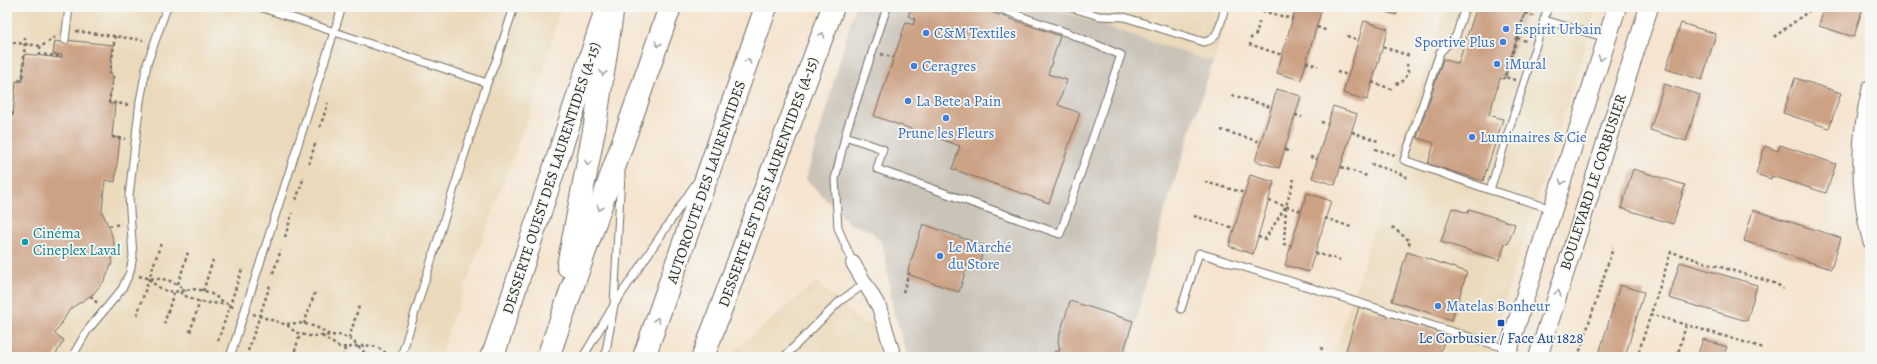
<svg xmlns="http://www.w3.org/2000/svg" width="1877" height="364" font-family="Alegreya,serif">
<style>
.built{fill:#ead9ba}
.industrial{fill:#cac3b8}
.building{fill:#cca184}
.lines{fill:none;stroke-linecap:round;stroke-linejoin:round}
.service-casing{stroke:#726c64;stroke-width:9}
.minor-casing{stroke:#726c64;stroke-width:16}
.tertiary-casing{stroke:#726c64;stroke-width:20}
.primary-casing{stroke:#726c64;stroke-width:24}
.motorway-casing{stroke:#726c64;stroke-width:24}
.path{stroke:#726c64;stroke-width:2.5;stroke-dasharray:3 3;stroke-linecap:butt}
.service{stroke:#fff;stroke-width:7}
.minor{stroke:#fff;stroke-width:14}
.tertiary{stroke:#fff;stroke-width:18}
.primary{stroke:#fff;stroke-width:22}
.motorway{stroke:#fff;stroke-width:22}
.oneway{stroke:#a0a0a0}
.shop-dot{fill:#3f7fe0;stroke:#f6f6f2;stroke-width:1.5}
.culture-dot{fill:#0f9aa8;stroke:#f6f6f2;stroke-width:1.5}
.transit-dot{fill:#1a4fb4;stroke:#f6f6f2;stroke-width:1.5}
.labels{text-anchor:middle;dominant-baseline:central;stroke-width:3.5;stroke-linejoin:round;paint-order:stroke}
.shop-label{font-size:15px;fill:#366cbe;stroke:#f6f6f2;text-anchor:start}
.street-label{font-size:15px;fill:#2b2b2b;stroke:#f6f6f2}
.culture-label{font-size:15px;fill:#0d838f;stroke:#f6f6f2;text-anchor:start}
.transit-label{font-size:15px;fill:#164399;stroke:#f6f6f2}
</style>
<rect width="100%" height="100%" fill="#f6f6f2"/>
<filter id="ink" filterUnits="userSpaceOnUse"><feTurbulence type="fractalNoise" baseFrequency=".025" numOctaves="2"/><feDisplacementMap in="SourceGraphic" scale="8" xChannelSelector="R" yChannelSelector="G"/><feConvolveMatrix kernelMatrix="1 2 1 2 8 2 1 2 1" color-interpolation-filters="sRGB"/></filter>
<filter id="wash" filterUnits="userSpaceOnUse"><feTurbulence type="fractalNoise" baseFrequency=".012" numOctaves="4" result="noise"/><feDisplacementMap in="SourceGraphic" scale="16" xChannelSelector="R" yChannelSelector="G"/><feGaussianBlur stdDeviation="0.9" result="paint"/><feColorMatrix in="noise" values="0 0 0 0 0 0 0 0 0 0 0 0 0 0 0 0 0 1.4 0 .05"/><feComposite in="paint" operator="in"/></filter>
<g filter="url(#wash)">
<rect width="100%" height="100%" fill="#f5e4cf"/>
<g class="built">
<polygon points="7,7 561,7 536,96 439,357 7,357"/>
<polygon points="1047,7 1231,7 1213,62"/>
<polygon points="1446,7 1597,7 1581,62 1513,273 1489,357 1333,357"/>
<polygon points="816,282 864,324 872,322 881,357 732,357 734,351"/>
</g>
<polygon class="industrial" points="855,7 1047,7 1213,62 1162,220 1127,357 908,357 893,309 883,245 871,231 850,224 806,179"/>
<g id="blocks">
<g class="building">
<polygon points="912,7 976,7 1060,36 1048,74 1067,80 1058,105 1080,113 1049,203 952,169 960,146 874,116 906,22 913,25 915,19 908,16"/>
<polygon points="1201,7 1212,7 1211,10"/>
<polygon points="1296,7 1322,8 1301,80 1277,73"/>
<polygon points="1371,7 1398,7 1396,15"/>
<polygon points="1477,7 1527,7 1504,79 1500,78 1489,115 1503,119 1483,181 1428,164 1434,143 1417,138 1443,59 1458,64"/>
<polygon points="1824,7 1863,7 1854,37 1819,26"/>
<polygon points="1364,21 1388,29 1367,100 1343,93"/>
<polygon points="1681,23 1716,34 1702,80 1666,69"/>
<polygon points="65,40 113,45 110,73 113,77 109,104 115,104 112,137 120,138 115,182 105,180 102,211 112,235 114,244 112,263 105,280 93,294 70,309 55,334 64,340 54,357 7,357 7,114 13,115 16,81 22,82 25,54 61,58 62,55 53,54 55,41 64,43"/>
<polygon points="1795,78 1841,93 1829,128 1783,113"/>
<polygon points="1664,84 1700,95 1686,141 1650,130"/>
<polygon points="1277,89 1301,96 1279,168 1255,161"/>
<polygon points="1333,106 1357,114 1335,185 1312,178"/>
<polygon points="1780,145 1836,164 1826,193 1772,176 1771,179 1756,174 1765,146 1778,151"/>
<polygon points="1633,169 1685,185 1673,224 1621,208"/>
<polygon points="1250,175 1274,182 1253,254 1229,246"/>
<polygon points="1307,193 1331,201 1309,272 1285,265"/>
<polygon points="1452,208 1468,213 1469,209 1515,224 1508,244 1505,243 1500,260 1441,242"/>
<polygon points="1753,210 1841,238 1831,269 1744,241"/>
<polygon points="923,224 985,246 979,264 969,260 959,292 910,275 908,270"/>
<polygon points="1407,252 1467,272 1452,320 1392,301"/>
<polygon points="1680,262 1757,285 1747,321 1669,298"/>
<polygon points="1620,285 1644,292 1625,357 1598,357"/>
<polygon points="1070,301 1133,321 1122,357 1051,357 1054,352 1060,351 1058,340"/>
<polygon points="1359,307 1446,334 1439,357 1344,357"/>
<polygon points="1703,339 1727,347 1723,357 1697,357"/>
</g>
</g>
</g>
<g filter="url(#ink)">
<use href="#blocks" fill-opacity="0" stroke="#726c64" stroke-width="1"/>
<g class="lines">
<defs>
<g id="service">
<polyline points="260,7 487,83 401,357"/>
<path d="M 1069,7 L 1099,16 L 1124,17 L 1204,42 C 1220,40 1221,19 1225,7"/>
<polyline points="1465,7 1456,36 1440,52 1404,160 1490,190"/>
<polyline points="1548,7 1490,190 1553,209"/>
<polyline points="1544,20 1607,38"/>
<polyline points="65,40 69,7"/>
<polyline points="487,83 498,56 514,7"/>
<polyline points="845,136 883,149 877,169 1060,234 1121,55 1068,33 995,7"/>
<polyline points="853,263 838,228 835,179 847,129 887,7"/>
<polyline points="1181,309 1199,253 1508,349"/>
<polyline points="72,357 87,331 122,289 130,272 133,256 129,196 140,101 147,64 167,7"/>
<polyline points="230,357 342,7"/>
<polyline points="583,357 614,305 696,183"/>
<polyline points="605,357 614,305 621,174"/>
<polyline points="784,357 840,301 866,283"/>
</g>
<g id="minor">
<path d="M 1870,87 C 1857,136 1857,192 1870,241"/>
<polyline points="853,263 879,307 894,357"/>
</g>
<g id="tertiary">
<polyline points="1506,357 1617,7"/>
<polyline points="1538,357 1649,7"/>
</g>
<g id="primary">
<polyline points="491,357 495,350 607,7"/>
<polyline points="703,357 833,7"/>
</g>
<g id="motorway">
<polyline points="568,266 595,125 613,7"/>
<polyline points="493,357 495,350"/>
<polyline points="548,357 670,7"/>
<polyline points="644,357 766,7"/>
</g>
</defs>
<use href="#service" class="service-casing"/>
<use href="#minor" class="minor-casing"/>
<use href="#tertiary" class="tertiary-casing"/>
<use href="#primary" class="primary-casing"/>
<use href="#motorway" class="motorway-casing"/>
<g class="path">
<polyline points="1262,11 1293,19"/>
<polyline points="1525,13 1536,17"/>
<polyline points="1317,27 1328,31"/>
<polyline points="76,31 143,40"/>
<polyline points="115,36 110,73 113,77 109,102 129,105"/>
<polyline points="1347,36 1359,40"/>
<polyline points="1774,37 1809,11 1810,7"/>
<polyline points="1517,38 1526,41"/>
<polyline points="1250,39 1256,34 1260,19"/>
<polyline points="7,42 42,46 55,37"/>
<polyline points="1249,44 1282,55"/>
<polyline points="40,46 40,54 62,57"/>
<polyline points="1383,47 1410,56"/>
<polyline points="881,54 894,58"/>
<polyline points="1306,62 1318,66"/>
<polyline points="1337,72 1348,75"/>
<polyline points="1515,80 1505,77 1527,7"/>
<polyline points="19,81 23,75 25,38"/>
<polyline points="1372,82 1394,90"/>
<polyline points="1396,84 1405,80 1408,71 1407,64"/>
<polyline points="1232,95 1271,107"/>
<polyline points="7,111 10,110 13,115"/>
<polyline points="1295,115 1302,117"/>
<polyline points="1321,122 1328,124"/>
<polyline points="320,127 328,103"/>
<polyline points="1221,130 1261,142"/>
<polyline points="1352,132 1378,141"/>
<polyline points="112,137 125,139"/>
<polyline points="1375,149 1395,155"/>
<polyline points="1285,150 1291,152"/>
<polyline points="1310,157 1317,159"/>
<polyline points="309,164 316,141"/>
<polyline points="1371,164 1399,173 1408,178"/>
<polyline points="1341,167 1367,176"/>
<polyline points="1205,182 1245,193"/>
<polyline points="296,200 304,177"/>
<polyline points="1269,201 1301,211"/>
<polyline points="1286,207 1284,244 1291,246"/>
<polyline points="1194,216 1234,228"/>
<polyline points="1325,218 1351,227"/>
<polyline points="109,226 121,224"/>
<polyline points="1392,227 1410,241 1408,247"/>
<polyline points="285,237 292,213"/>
<polyline points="1258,237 1265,239 1286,206 1294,179"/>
<polyline points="1315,253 1340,260"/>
<polyline points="273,273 281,250"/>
<path d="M 139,276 C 160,282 166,274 186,291"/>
<path d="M 149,279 C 172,303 182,284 205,291 C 216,295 224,304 236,308"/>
<polyline points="178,284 188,252"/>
<polyline points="203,291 213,260"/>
<path d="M 180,292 C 193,303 209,303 225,304"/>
<polyline points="903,292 909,273"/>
<polyline points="91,296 97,303"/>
<polyline points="253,314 287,325 295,332 308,336 341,335 353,341 361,350 372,357"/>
<polyline points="1650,314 1764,348"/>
<polyline points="137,315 161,243"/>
<polyline points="164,324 174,292"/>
<path d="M 287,324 C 301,321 319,326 329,335"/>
<polyline points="304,324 315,292"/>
<polyline points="190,332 200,301"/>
<path d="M 322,336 L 339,347 C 361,349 372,338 390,357"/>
<polyline points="349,338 359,306"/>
<polyline points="218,341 242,269"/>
<polyline points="248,351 270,285"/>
<polyline points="1320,356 1322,347"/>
<polyline points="132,357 133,354"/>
<polyline points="293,357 300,334"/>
<polyline points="343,357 345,348"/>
<polyline points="1578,357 1613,248"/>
<polyline points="1637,357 1671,252 1777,284 1783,289"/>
<polyline points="1677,357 1686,325"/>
</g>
<use href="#service" class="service"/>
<use href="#minor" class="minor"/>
<use href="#tertiary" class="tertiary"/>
<use href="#primary" class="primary"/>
<use href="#motorway" class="motorway"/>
</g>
<defs><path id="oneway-chevron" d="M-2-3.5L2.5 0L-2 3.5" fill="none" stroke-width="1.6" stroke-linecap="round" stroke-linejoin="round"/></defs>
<g class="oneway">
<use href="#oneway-chevron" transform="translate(822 35) rotate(-70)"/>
<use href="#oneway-chevron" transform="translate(658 44) rotate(109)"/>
<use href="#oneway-chevron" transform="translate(1601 58) rotate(108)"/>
<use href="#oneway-chevron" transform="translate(748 61) rotate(-71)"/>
<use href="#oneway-chevron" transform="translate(603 73) rotate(99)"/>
<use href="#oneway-chevron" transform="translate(588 163) rotate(100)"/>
<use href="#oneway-chevron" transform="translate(1562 182) rotate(107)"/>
<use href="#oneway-chevron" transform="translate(600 208) rotate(109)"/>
<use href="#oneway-chevron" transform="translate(1558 293) rotate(-73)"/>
<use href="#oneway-chevron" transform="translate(657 320) rotate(-71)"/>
</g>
</g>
<g class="shop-dot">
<circle cx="1506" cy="29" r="4"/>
<circle cx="926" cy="33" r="4"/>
<circle cx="1503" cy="42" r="4"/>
<circle cx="1497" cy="64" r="4"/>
<circle cx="914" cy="66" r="4"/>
<circle cx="908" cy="101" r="4"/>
<circle cx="946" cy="118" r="4"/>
<circle cx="1472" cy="137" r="4"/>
<circle cx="940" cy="256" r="4"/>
<circle cx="1438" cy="306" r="4"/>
</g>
<circle class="culture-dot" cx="25" cy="242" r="4"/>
<rect class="transit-dot" x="1497" y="319" width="8" height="8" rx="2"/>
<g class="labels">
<g class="shop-label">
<text x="1514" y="29">Espirit Urbain</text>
<text x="934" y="33">C&amp;M Textiles</text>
<text x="1495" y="42" text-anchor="end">Sportive Plus</text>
<text x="1505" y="64">iMural</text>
<text x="922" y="66">Ceragres</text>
<text x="916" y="101">La Bete a Pain</text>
<text x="946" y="133" text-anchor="middle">Prune les Fleurs</text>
<text x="1480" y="137">Luminaires &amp; Cie</text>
<text x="948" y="247">Le Marché<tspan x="948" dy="17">du Store</tspan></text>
<text x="1446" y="306">Matelas Bonheur</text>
</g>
<g class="street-label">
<text transform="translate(551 178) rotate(-72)">DESSERTE OUEST DES LAURENTIDES (A-15)</text>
<text transform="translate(706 182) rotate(-71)">AUTOROUTE DES LAURENTIDES</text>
<text transform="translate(768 182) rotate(-70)">DESSERTE EST DES LAURENTIDES (A-15)</text>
<text transform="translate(1593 182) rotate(-72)">BOULEVARD LE CORBUSIER</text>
</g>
<g class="culture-label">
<text x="33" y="233">Cinéma<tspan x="33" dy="17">Cineplex Laval</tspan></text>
</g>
<g class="transit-label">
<text x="1501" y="338">Le Corbusier / Face Au 1828</text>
</g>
</g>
<rect width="1877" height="364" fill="none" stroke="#f6f6f2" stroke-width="24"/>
</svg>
